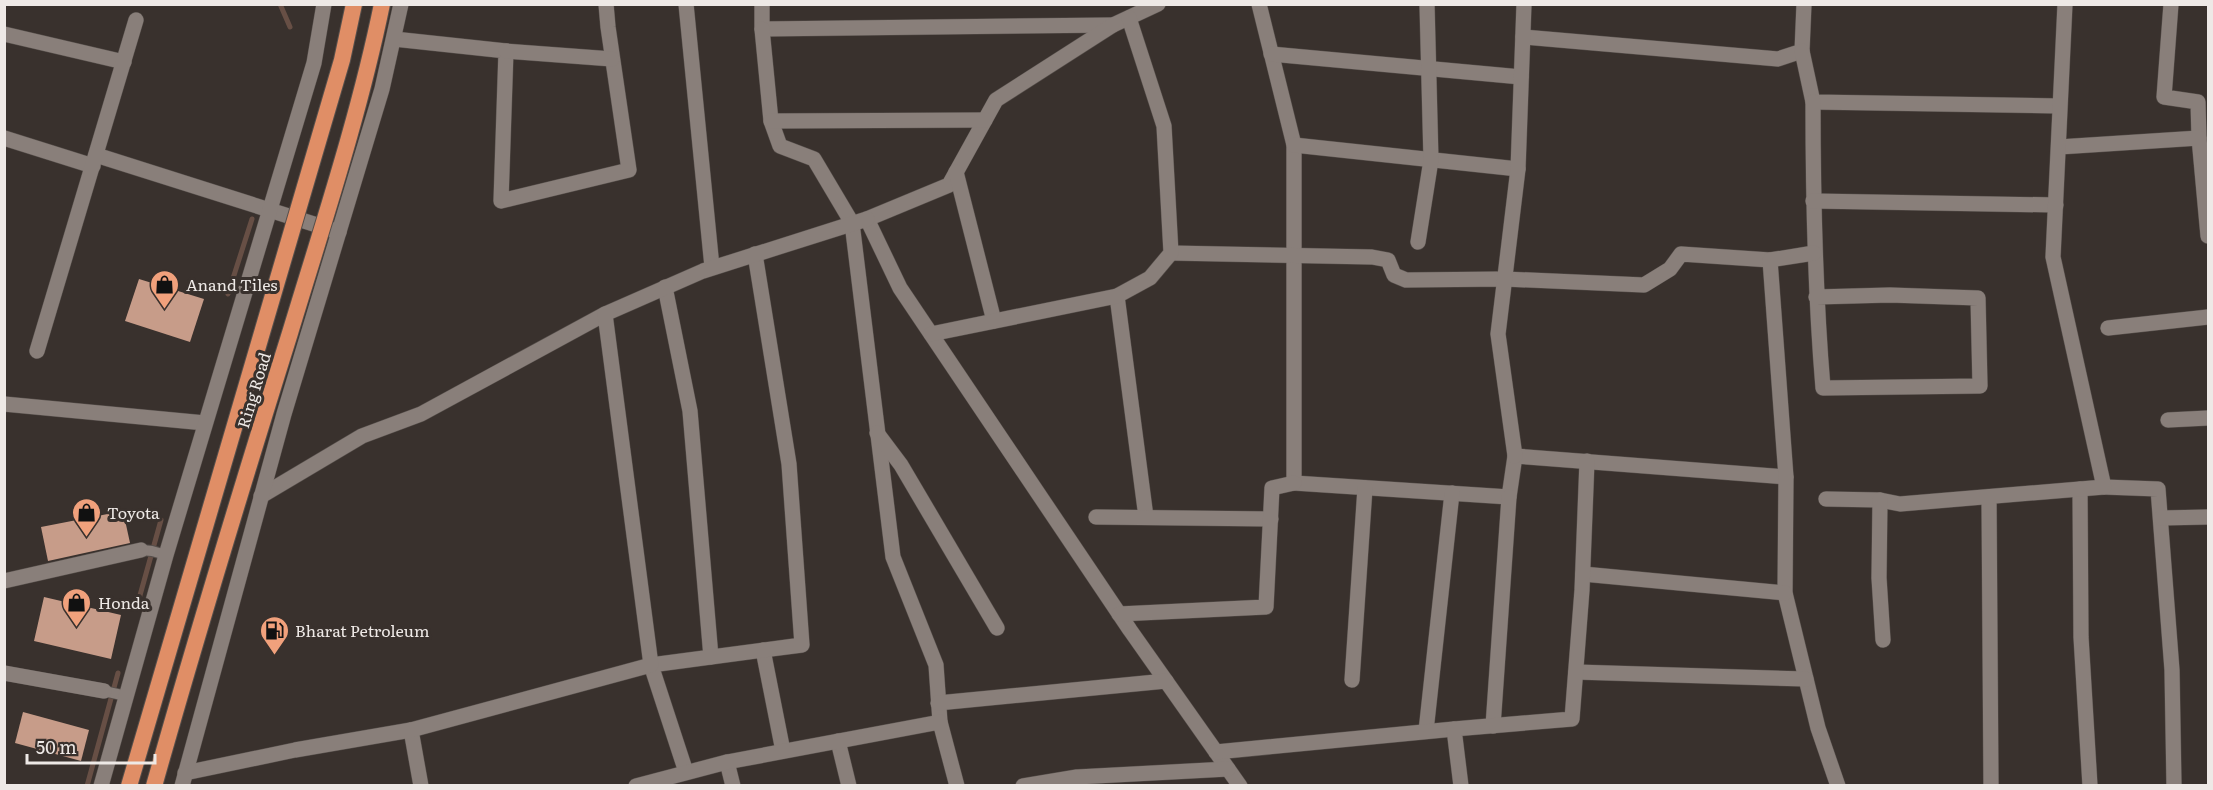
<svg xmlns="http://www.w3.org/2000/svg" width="2213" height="790" font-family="Literata,serif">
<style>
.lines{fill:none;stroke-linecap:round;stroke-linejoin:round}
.stream{stroke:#674f45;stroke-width:5}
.building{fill:#c79c89}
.service-casing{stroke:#564f4b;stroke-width:12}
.minor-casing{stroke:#564f4b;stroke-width:16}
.tertiary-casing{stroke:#564f4b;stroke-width:16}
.service{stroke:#897f7a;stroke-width:10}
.minor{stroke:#897f7a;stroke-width:15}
.tertiary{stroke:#897f7a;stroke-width:15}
.trunk-bridge-casing{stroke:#564f4b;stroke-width:18;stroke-linecap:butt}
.trunk-bridge{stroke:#e08e66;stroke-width:16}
.labels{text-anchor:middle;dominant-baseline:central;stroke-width:6;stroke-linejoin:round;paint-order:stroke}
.poi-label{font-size:16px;fill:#eee9e6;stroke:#39312d;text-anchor:start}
.street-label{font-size:16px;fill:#eee9e6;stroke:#39312d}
</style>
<rect width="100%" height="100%" fill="#39312d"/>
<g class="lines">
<g class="stream">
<polyline points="280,4 290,27"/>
<polyline points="228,294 252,219"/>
<polyline points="137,606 161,520"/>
<polyline points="87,786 118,673"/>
</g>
</g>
<g class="building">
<polygon points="139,279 204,299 190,342 125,321"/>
<polygon points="123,511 130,543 48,561 41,527"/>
<polygon points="44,597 121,615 111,659 34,641"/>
<polygon points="23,712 89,730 81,761 15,743"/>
</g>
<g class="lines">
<defs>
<g id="service">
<polyline points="141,550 152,551 166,555"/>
<polyline points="104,691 126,696"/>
</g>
<g id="minor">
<polyline points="686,4 712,267"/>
<polyline points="762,4 762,29 1113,25"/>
<polyline points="1158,4 1113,25 996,100 949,185 867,219 900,288 1130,630 1240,786"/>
<polyline points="1259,4 1294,145 1294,483 1509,497 1515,456 1786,477"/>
<polyline points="2171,4 2164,97 2198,102 2199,138"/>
<polyline points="762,29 771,121 780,146 814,159 852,223 893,557 936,665 940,722"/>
<polyline points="4,34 124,62"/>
<polyline points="1523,37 1778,59 1802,51 1804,4"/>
<polyline points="394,39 506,51 501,201 629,170 608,27 606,4"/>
<polyline points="506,51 612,59"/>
<polyline points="1802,51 1813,102 2059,106"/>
<polyline points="1271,54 1521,77"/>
<path d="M 1813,102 C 1813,198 1815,293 1823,388 L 1980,386 L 1978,298 L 1890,295 L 1816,297"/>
<polyline points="771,121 985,120"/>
<polyline points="4,138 93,166"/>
<polyline points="1294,145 1518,169"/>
<polyline points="2059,147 2199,138 2208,236"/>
<polyline points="96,155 339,232"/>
<polyline points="956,172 994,321"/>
<polyline points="1813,201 2056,205"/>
<polyline points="1418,242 1431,160 1427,4"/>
<polyline points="1171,253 1372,257 1388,260 1394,275 1406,280 1505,279 1644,285 1670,269 1681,254 1770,260"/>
<polyline points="1814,253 1770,260 1786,477 1785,593 1818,728 1838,786"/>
<polyline points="665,287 690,411 711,657"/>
<polyline points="1117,296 1146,517"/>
<polyline points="2108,328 2208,317"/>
<polyline points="931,334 1117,296 1150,278 1171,253 1164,126 1129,18"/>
<polyline points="37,351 136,20"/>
<polyline points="2168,420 2208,418"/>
<polyline points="877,433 901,465 997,628"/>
<polyline points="1515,456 1498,334 1518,169 1524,4"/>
<polyline points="2104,487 2158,489 2172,670 2174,786"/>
<polyline points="2080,489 2081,637 2090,786"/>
<polyline points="261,496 362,436 421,414 605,314"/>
<polyline points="1989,497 1991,786"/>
<polyline points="1826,499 1880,500 1900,504 2104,487 2053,257 2065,4"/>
<polyline points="1880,500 1879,578 1883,640"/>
<polyline points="1096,517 1271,519"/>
<polyline points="2161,518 2208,517"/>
<polyline points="1583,574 1785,593"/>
<polyline points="4,581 141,550"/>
<polyline points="1119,614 1266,607 1272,488 1294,483"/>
<polyline points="763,650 783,751"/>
<polyline points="1576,672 1806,679"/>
<polyline points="4,673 104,691"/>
<polyline points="1352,680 1365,488"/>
<polyline points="938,703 1166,681"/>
<polyline points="1493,726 1509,497"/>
<polyline points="411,730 421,786"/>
<polyline points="1426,731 1452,493"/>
<polyline points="838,741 849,786"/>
<polyline points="1216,752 1454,729"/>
<polyline points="727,762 733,786"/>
<polyline points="686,772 651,665 802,645 789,464 755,254"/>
<polyline points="185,773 295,750 411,730 651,665 605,314 703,271 867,219"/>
<polyline points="636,786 727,762 940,722 957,786"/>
<polyline points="1023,786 1077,777 1228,769"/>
<polyline points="1461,786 1454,729 1572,719 1582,590 1587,461"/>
</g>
<g id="tertiary">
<polyline points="4,404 205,423"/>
<polyline points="101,786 166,555 314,63 324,4"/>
<polyline points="182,786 284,414 382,89 401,4"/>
</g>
</defs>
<use href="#service" class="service-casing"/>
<use href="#minor" class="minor-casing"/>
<use href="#tertiary" class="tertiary-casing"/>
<use href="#service" class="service"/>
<use href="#minor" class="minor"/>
<use href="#tertiary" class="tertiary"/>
<defs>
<g id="trunk-bridge">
<polyline points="129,786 342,60 354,4"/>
<path d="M 154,786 C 197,634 243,483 290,333 C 323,224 359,116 382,4"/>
</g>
</defs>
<use href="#trunk-bridge" class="trunk-bridge-casing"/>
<use href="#trunk-bridge" class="trunk-bridge"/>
</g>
<defs>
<symbol id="shop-pin" viewBox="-11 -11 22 30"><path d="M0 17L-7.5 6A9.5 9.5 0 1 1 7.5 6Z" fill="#f1a17c" stroke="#39312d"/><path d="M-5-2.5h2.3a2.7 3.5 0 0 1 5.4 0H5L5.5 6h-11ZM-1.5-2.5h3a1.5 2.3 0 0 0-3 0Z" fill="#111"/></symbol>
<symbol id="fuel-pin" viewBox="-11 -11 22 30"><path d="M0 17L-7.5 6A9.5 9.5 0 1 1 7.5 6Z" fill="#f1a17c" stroke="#39312d"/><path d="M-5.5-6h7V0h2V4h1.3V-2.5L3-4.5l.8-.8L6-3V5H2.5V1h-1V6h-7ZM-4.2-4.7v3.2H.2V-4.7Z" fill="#111"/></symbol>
</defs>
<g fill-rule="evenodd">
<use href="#shop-pin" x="148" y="268" width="33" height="45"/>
<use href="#shop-pin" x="70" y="496" width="33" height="45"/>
<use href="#shop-pin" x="60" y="586" width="33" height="45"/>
<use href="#fuel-pin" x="258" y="614" width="33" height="45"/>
</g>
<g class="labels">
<g class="poi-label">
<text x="186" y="284">Anand Tiles</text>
<text x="107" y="512">Toyota</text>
<text x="98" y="602">Honda</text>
<text x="295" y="630">Bharat Petroleum</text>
</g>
<g class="street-label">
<text transform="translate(253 390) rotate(-73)">Ring Road</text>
</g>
</g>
<rect width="2213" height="790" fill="none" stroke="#eee9e6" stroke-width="12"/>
<path d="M27 754v9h128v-9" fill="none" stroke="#eee9e6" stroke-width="3"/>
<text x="36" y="754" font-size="18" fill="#eee9e6" stroke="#39312d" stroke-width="4.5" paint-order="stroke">50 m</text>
</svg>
